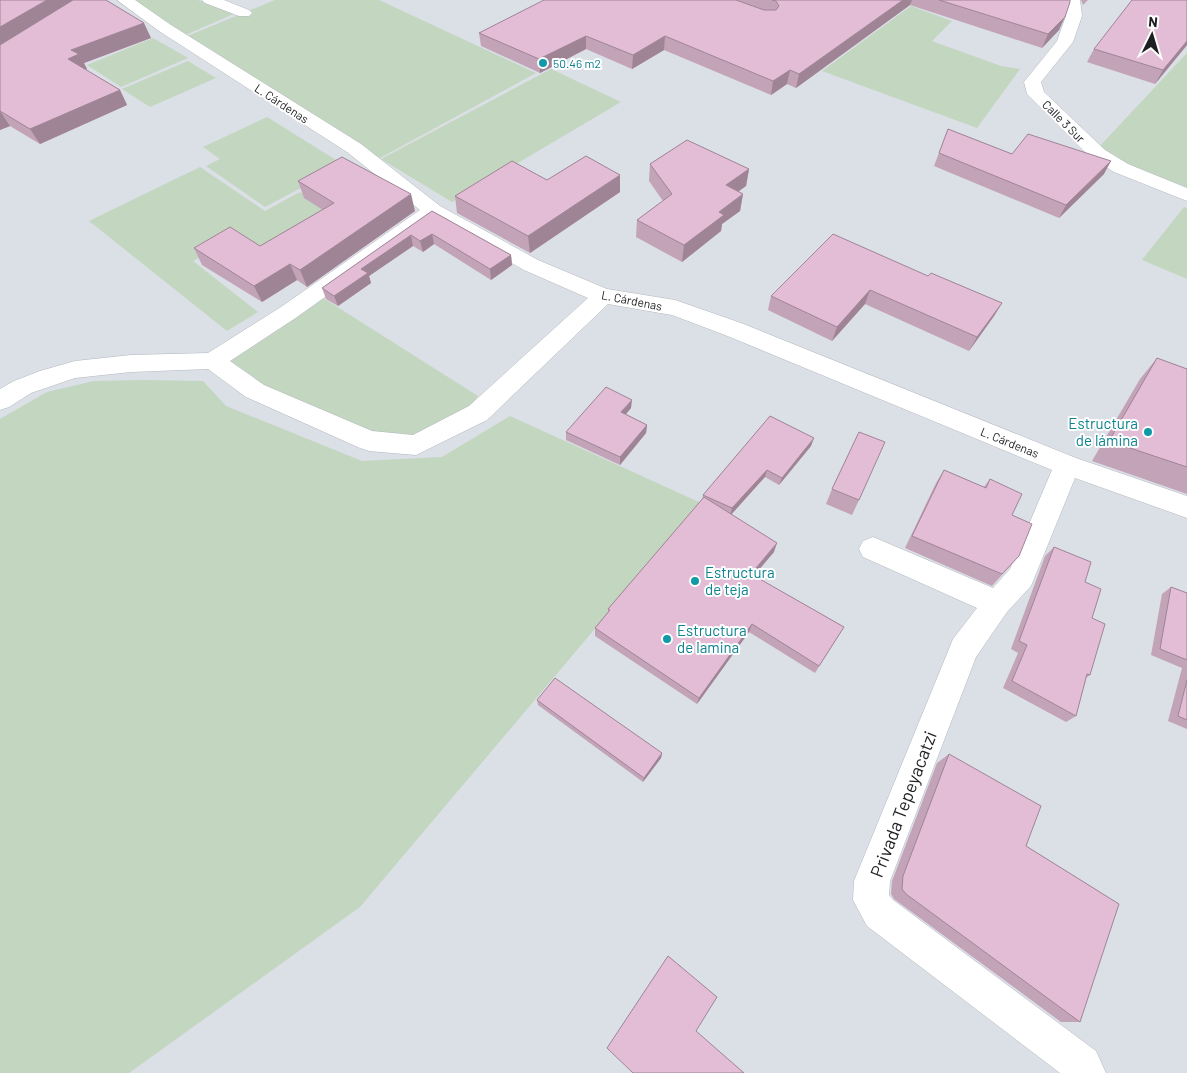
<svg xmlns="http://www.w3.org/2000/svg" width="1187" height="1073" font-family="Barlow,sans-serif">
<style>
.green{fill:#c3d6c0}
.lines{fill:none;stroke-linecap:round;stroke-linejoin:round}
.street-casing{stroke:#b4b8bf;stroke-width:1}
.street{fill:#fff;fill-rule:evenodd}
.wall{fill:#c3a3b8}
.shaded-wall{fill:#9f8496}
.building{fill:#e3bdd6;stroke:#9f8496}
.culture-dot{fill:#0f9aa8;stroke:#fff;stroke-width:2}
.labels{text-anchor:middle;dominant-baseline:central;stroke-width:4;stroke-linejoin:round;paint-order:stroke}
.far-culture-label{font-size:12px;fill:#0d838f;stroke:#fff;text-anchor:start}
.far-street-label{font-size:12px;fill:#1e1f22;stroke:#fff}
.culture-label{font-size:15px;fill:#0d838f;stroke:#fff;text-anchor:start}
.near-street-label{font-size:18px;fill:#1e1f22;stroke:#fff}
</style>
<rect width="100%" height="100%" fill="#dbdfe6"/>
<g class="green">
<polygon points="130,0 198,0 236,13 183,36"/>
<polygon points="275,0 379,0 536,73 380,158 185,37"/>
<polygon points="911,6 952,21 932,41 1001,66 1020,69 977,128 822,71"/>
<polygon points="153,38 188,58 121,87 87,65"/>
<polygon points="1187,53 1187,190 1129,167 1099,147"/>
<polygon points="188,61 216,78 150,107 122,89"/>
<polygon points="551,69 621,102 452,202 381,159"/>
<polygon points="267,117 344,165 265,207 206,166 220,159 203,147"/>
<polygon points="200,167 265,211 300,192 353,225 266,258 238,237 193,261 258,312 227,331 89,221"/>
<polygon points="1184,207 1187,208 1187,279 1142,260"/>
<polygon points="320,296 478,396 469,409 413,441 370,434 259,385 228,359"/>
<polygon points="145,380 203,381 226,406 362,461 442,457 510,416 701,503 360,907 129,1073 0,1073 0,419 47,392 94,381"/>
</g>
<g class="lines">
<defs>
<g id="street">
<path d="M 117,0 L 135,0 L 171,25 L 361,144 L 440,206 L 538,260 L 607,289 L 675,300 L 741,323 L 1076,458 L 1187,496 L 1187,518 L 1075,478 L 1031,586 L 1007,612 L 976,657 L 890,881 L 889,895 L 893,900 L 1096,1051 L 1106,1073 L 1060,1073 L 867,926 L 853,900 L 854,881 L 949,649 L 953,639 L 977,608 L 863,557 L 859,549 L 863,541 L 873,537 L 993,588 L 1010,569 L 1052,470 L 725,335 L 672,315 L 608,304 L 487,420 L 416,455 L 369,451 L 360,448 L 246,397 L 208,369 L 131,372 L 75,378 L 31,393 L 9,407 L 0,410 L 0,389 L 14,381 L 40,371 L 75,361 L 131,355 L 208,353 L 281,307 L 420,210 L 347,152 L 159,31 ZM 434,219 L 524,270 L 588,298 L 469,406 L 413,435 L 372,431 L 264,385 L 230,361 L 297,317 Z"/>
<polygon points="202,0 224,0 249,10 252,13 249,16 239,16 205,3"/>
<polygon points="1064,0 1080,0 1082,16 1073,42 1041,82 1044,92 1105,150 1128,164 1187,188 1187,201 1114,172 1091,158 1027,94 1024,82 1057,41 1066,16"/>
</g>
</defs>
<use href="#street" class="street-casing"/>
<use href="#street" class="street"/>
</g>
<g class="wall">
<polygon points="0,0 151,38 84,63 87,69 85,70 120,90 127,105 40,144 10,126 0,130"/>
<polygon points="736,0 1070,0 1059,30 1042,48 910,5 796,88 787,84 771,95 664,50 632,69 586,49 540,73 481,46 479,33"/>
<polygon points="1081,0 1088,0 1083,5"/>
<polygon points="1187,0 1187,45 1155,84 1087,62 1094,49"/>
<polygon points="948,129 1012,154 1104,174 1059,218 934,166"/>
<polygon points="650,164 749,169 746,186 738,191 743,194 740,211 722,224 721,231 682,262 636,237 637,220 663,201 649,181"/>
<polygon points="298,181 415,211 307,287 297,280 262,302 202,265 194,248 260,246 323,210 304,198"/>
<polygon points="620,192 530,253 457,213 455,196"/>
<polygon points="432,211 511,255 512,265 491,280 434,244 423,252 413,246 369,276 371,283 338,306 326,299 322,288"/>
<polygon points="928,276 1002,303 994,316 969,351 865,304 832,341 768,310 771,296"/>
<polygon points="1157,358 1187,369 1187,494 1092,461 1140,379"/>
<polygon points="631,408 626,414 647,425 646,433 620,465 566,440 566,432"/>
<polygon points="811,446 779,485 765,477 731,514 774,552 754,576 844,627 815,673 749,632 697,704 595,636 595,628 608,612 608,609 702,500 703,495"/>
<polygon points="944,470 984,487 990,479 1012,515 1019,556 992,586 905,548 936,483"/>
<polygon points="832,489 859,500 852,515 826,504"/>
<polygon points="1054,547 1085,582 1090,675 1086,678 1076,716 1066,722 1003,688 1018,653 1011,649 1045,556"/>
<polygon points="1171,587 1187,593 1187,729 1168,721 1182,668 1151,655 1162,594"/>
<polygon points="537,700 662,753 661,758 643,782 538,705"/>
<polygon points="949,754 1026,846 1080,1022 1061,1022 894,899 891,894 892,881 937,763"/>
</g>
<g class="shaded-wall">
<polygon points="47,0 78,0 0,47 0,27"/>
<polygon points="903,0 912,0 910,5 796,88 799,74"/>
<polygon points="1065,17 1059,30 1042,48 1048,34"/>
<polygon points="144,23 151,38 84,63 87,69 76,74 68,59 71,50"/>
<polygon points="586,36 586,49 540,73 539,59"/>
<polygon points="665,36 664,50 632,69 633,55"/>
<polygon points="1187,41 1187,45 1155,84 1163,70"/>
<polygon points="790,70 787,84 771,95 773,81"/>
<polygon points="120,90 127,105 40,144 30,129"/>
<polygon points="0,111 10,126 0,130"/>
<polygon points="1111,161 1104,174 1059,218 1066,205"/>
<polygon points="749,169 746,186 724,202 726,185"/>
<polygon points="620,175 620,192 530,253 528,236"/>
<polygon points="411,194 415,211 307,287 300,270"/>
<polygon points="743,194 740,211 722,224 721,231 682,262 684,245 719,212"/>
<polygon points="432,234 434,244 423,252 420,241"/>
<polygon points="411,235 413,246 369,276 371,283 338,306 334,296 361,269"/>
<polygon points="511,255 512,265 491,280 490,269"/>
<polygon points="290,264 297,280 262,302 254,286"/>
<polygon points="870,290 865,304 832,341 837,327"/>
<polygon points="1002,303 994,316 969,351 977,337"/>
<polygon points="632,400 631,408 621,420 621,412"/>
<polygon points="647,425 646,433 620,465 620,457"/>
<polygon points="814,438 811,446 779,485 782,478"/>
<polygon points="767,470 765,477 730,516 732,508"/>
<polygon points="777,543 774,552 748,582 751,574"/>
<polygon points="752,624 749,632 697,704 699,698"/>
<polygon points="662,753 661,758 643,782 644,778"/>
</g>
<g class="building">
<polygon points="0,0 47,0 0,27"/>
<polygon points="73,0 106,0 144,23 71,50 79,54 68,59 120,90 30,129 0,111 0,45"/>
<polygon points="544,0 736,0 764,10 776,10 779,6 776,1 772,0 903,0 799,74 790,70 773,81 665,36 633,55 586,36 539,59 479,33"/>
<polygon points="939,0 1070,0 1070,2 1065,17 1048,34"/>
<polygon points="1132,0 1187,0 1187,41 1163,70 1094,49"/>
<polygon points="948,129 1012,154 1028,134 1111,161 1066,205 939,153"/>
<polygon points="687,140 749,169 726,185 743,194 719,212 724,215 684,245 637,220 672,194 650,164"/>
<polygon points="586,156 620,175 528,236 455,196 512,161 547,180"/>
<polygon points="342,157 411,194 300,270 290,264 254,286 194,248 230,227 260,246 334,203 298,181"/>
<polygon points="432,211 511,255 490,269 432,234 420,241 411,235 361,269 368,273 334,296 322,288"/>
<polygon points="833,234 928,276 931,273 1002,303 977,337 870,290 837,327 771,296"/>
<polygon points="1157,358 1187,369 1187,467 1109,441"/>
<polygon points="606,387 632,400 621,412 647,425 620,457 566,432"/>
<polygon points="770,416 814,438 782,478 767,470 732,508 703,495"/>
<polygon points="859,432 885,442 859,500 832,489"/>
<polygon points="944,470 986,488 990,479 1022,494 1012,515 1032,524 1019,556 1002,574 912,536"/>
<polygon points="704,497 777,543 751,574 844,627 819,666 752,624 699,698 595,628 610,610 608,609"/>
<polygon points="1054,547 1091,562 1085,582 1101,589 1092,618 1105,624 1090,675 1087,674 1076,716 1012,681 1027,645 1019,641"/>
<polygon points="1171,587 1187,593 1187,660 1160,649"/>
<polygon points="555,678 662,753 644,778 537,700"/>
<polygon points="1187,680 1187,720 1178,716"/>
<polygon points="949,754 1041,806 1026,846 1119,904 1080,1022 906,894 902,889 903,876"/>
<polygon points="668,956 717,997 696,1031 744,1073 633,1073 607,1048"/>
</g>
<g class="culture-dot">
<circle cx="543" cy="63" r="5"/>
<circle cx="1148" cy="432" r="5"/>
<circle cx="695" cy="581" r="5"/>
<circle cx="667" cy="639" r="5"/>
</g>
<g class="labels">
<g class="far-culture-label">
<text x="553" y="63">50.46 m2</text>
</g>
<g class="far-street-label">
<text transform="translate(282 103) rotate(33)">L. Cárdenas</text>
<text transform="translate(1064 121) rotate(45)">Calle 3 Sur</text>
<text transform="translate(632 300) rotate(11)">L. Cárdenas</text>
<text transform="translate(1010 442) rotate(22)">L. Cárdenas</text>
</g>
<g class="culture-label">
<text x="1138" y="423" text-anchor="end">Estructura<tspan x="1138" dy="17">de lámina</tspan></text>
<text x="705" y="572">Estructura<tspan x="705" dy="17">de teja</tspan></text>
<text x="677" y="630">Estructura<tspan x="677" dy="17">de lamina</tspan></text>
</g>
<g class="near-street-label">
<text transform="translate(903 804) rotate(-69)">Privada Tepeyacatzi</text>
</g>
</g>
<g transform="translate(1152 35) rotate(5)" stroke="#ffffff" stroke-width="4" paint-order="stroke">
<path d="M0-4L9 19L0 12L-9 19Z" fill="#1e1f22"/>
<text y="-8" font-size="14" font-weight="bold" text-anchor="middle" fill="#1e1f22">N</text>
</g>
</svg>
